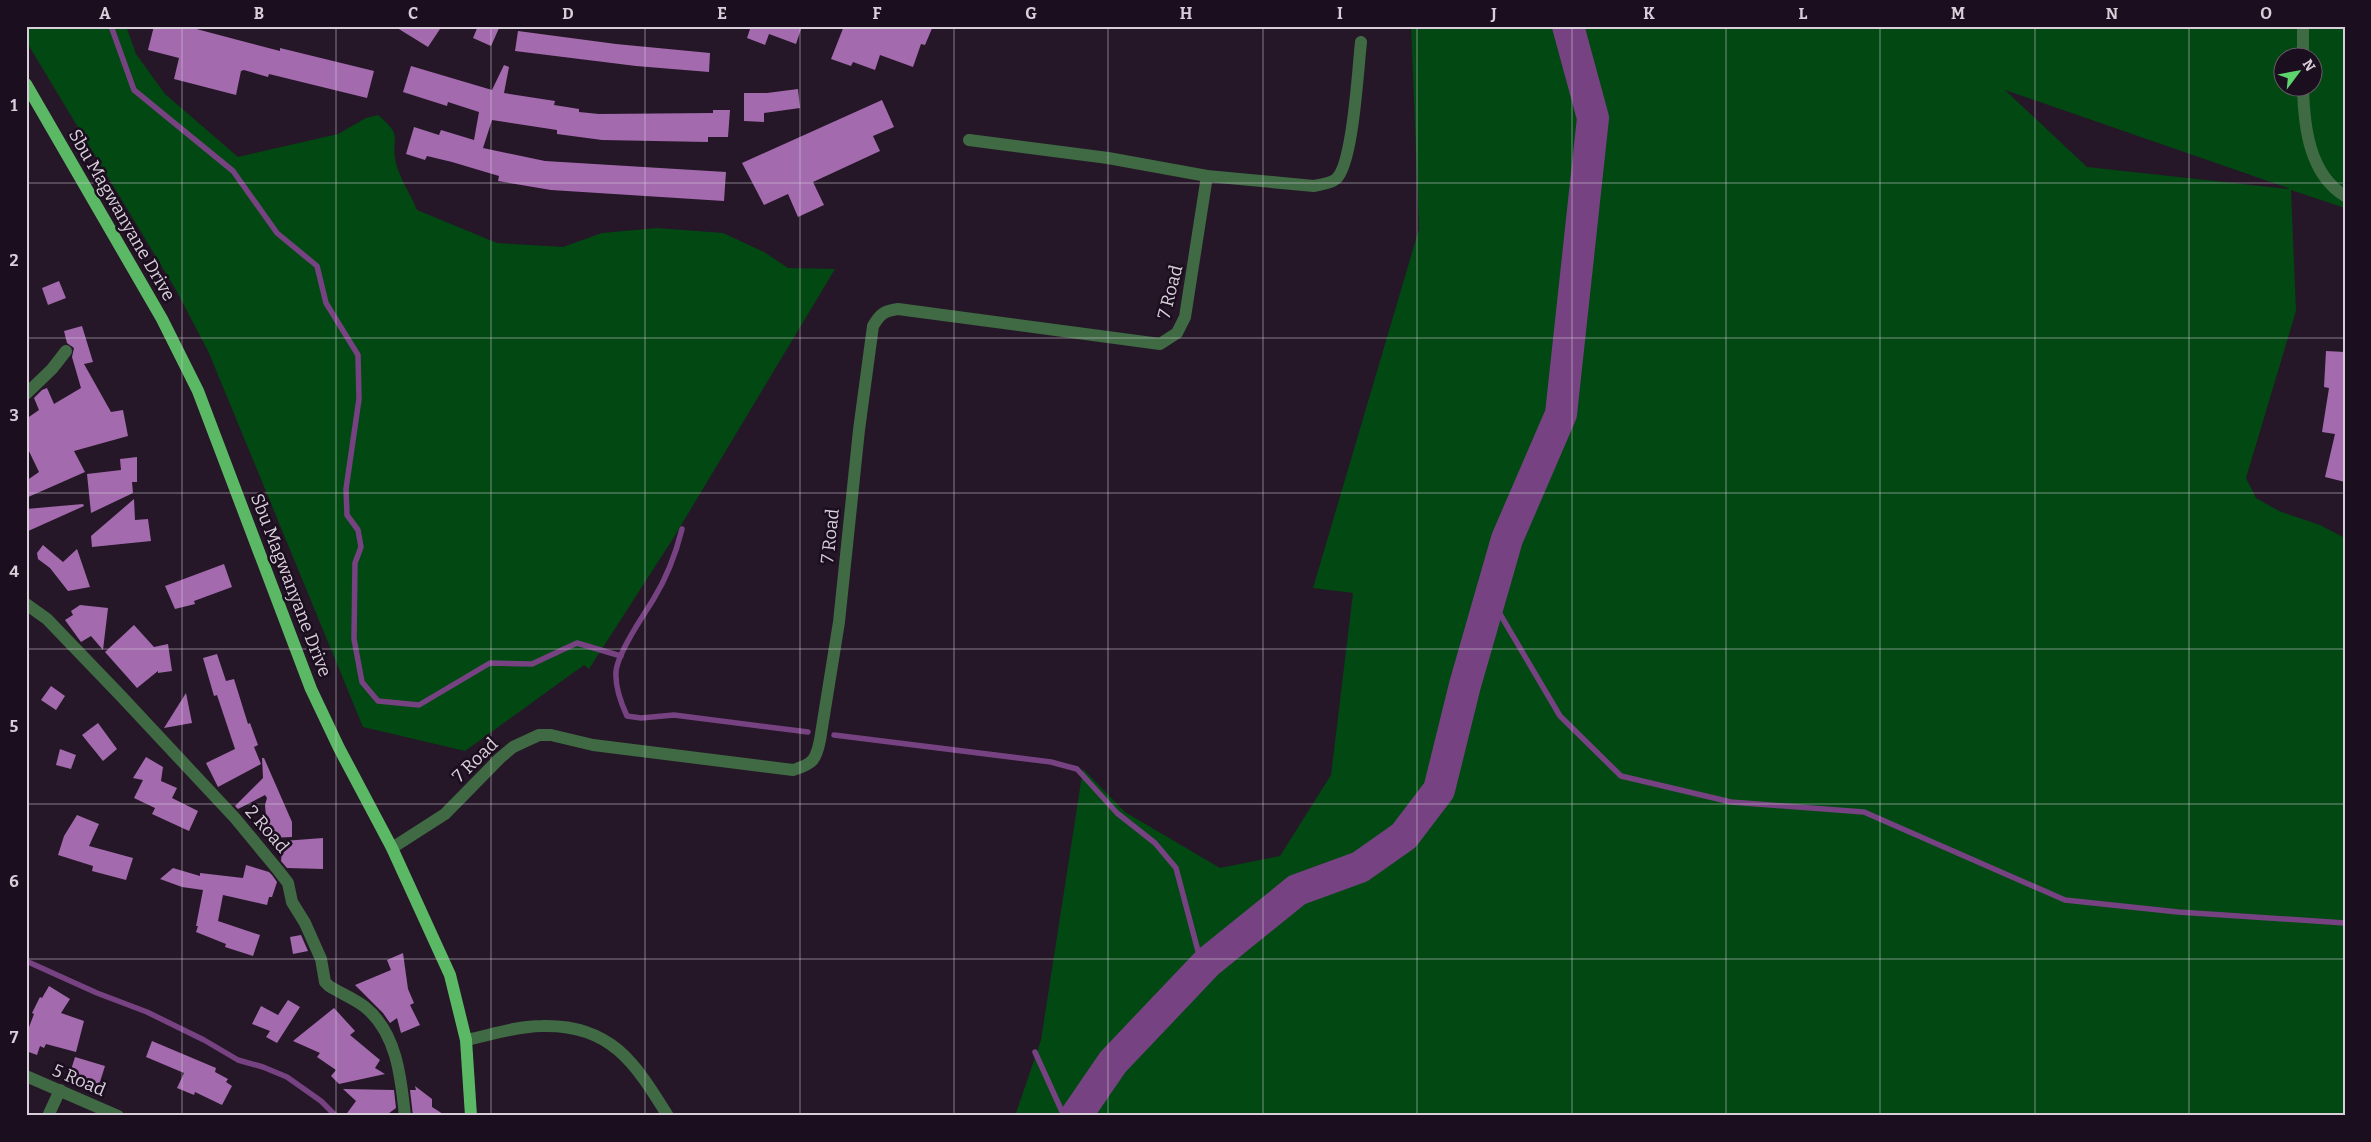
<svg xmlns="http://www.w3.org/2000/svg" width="2371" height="1142" font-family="Bitter,serif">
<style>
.green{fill:#024812;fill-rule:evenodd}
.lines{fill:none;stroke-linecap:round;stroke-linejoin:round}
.stream{stroke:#774282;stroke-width:5.5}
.river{stroke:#774282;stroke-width:32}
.building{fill:#a36bae}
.minor{stroke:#3f6a43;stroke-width:12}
.major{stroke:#5bb965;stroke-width:12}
.grid{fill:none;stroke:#d9cfdb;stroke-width:1;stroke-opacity:0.55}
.labels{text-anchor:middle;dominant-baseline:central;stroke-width:5;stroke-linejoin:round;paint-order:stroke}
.street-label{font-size:18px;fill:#d9cfdb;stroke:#1b0e1e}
.neatline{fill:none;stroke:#d9cfdb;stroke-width:2}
.grid-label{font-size:16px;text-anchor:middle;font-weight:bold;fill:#d9cfdb}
</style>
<rect width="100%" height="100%" fill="#251727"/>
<g class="green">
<path d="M 26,26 L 126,26 L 136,54 L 165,94 L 238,157 L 338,134 L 366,118 L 378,115 C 405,138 390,136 396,163 C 400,179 411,195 417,210 L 497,243 L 563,247 L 602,233 L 657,228 L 723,233 L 764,252 L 788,268 L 835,269 L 674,537 L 589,669 L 584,665 L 465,751 L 363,727 L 209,353 L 176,290 L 26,41 Z"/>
<path d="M 1411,26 L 2345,26 L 2345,208 L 2291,190 L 2296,311 L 2246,478 L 2256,498 L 2279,511 L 2320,525 L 2345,538 L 2345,1116 L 1015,1116 L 1041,1040 L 1083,769 L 1125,812 L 1220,868 L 1280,856 L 1331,775 L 1353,593 L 1313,588 L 1419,229 ZM 2284,58 L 2314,58 L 2314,88 L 2284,88 ZM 2005,90 L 2288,188 L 2289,189 L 2087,167 Z"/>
</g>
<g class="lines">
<g class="stream">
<polyline points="111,26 134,90 233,171 277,233 317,266 326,303 358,355 359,399 346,489 347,515 358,530 361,547 355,563 354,639 362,682 378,701 419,705 490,663 532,664 577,643 621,656"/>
<path d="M 682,529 C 676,553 666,579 653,600 C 643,616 617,654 616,672 C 615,687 621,703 627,716 L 641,718 L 674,715 L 808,732"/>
<polyline points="1490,597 1560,716 1621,776 1731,802 1864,812 2065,900 2178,912 2345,923"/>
<polyline points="834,735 1051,762 1077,769 1117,813 1155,843 1176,868 1198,951 1208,962"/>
<polyline points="26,961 97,993 147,1012 204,1040 238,1060 263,1067 287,1077 321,1101 336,1116"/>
<polyline points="1035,1052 1064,1116"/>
</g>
<polyline class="river" points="1076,1116 1113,1062 1208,962 1297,890 1360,867 1404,836 1439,790 1465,685 1507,539 1561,414 1593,118 1568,26"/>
</g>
<g class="building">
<polygon points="154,26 185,26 280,51 280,48 374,71 367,98 269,74 268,77 244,70 241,71 236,95 174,79 179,58 148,50"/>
<polygon points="394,26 442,26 428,47"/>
<polygon points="478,26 500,26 491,46 473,38"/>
<polygon points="751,26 802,26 796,44 769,34 765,45 747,38"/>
<polygon points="844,26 933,26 925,45 921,44 913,67 880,55 875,70 853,62 851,66 831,59"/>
<polygon points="518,31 616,44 710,53 709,72 636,66 515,51"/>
<polygon points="504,65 509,67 504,93 555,101 554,105 579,109 579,112 599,114 713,113 713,110 730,110 728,137 708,137 708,142 602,140 557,134 557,130 492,120 483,148 545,161 726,172 724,201 551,190 498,181 499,176 452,162 427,156 425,160 406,154 414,127 439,135 441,130 474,140 479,112 448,102 447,106 403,92 411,66 492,90"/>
<polygon points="798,89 800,108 764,113 764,122 744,121 744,93 767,93"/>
<polygon points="882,100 894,127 873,136 880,151 813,182 824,205 798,217 788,194 764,205 742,163"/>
<polygon points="59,281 66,298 48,305 42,288"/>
<polygon points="82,326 93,362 84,364 111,412 123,410 128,436 74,451 85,472 26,498 26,481 39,472 26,445 26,419 39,410 34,398 42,390 47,388 54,404 81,388 72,357 74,348 67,343 64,331"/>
<polygon points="2326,351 2345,352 2345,482 2325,477 2335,434 2322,432 2329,388 2324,387"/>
<polygon points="137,457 137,482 132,482 133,493 91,513 87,474 121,470 120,459"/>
<polygon points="134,499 135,520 148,519 151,541 92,547 91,536"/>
<polygon points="83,504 84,506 26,532 26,509"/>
<polygon points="43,545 63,562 77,549 90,587 68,591 50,568 38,559 37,553"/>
<polygon points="224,564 232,587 194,601 195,604 175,609 165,586"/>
<polygon points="80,605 108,608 103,650 91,636 81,642 65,620 73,615 71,611"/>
<polygon points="134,625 154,647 168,644 172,671 158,673 158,671 137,688 105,652"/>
<polygon points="217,654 226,681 234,679 248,724 250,723 258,745 254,747 261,764 218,787 206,763 235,749 217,695 214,696 203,658"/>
<polygon points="51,686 65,696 56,710 41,700"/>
<polygon points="186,693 192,723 164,728"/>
<polygon points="98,723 117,749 103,761 82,735"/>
<polygon points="60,749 76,755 71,769 56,765"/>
<polygon points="146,757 163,767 161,781 177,788 172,798 198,811 189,831 152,814 155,808 134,798 143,780 133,778"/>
<polygon points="262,758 264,758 292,822 292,837 268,838 265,805 267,798 265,795 238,809 235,806 263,778"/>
<polygon points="77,815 99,824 89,846 133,858 126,880 92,871 93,866 58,855 64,836"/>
<polygon points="323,838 323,869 287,868 281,861 283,841"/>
<polygon points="246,865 269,872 272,875 277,882 272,897 269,897 267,905 223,895 218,921 260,935 253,956 225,947 226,944 196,932 198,926 196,926 203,890 182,887 160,879 173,868 200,876 200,873 243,878"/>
<polygon points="301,935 308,951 293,954 290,937"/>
<polygon points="403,953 408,989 414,1003 410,1005 420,1025 401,1033 397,1018 390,1023 383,1013 355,985 391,970 387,960"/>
<polygon points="49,986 70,999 61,1013 84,1021 76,1052 46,1044 44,1048 40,1046 37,1055 26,1051 26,1035 34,1014 32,1013 40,997 42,998"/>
<polygon points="288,1000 300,1007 277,1043 266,1037 270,1031 252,1024 261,1006 278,1015"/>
<polygon points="334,1008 355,1031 350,1035 380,1060 375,1068 385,1074 339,1084 331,1076 336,1070 317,1057 320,1053 293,1041"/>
<polygon points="152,1041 216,1068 215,1072 228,1079 226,1082 232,1086 222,1105 195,1092 194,1095 177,1088 184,1073 146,1057"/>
<polygon points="75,1057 105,1066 99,1085 69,1076"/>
<polygon points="415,1086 432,1099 432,1107 443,1114 413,1116 410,1090 416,1090"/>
<polygon points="343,1089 394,1090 396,1108 385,1116 345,1116 356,1101"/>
</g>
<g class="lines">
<g class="minor">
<polyline points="2303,26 2303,58"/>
<path d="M 2303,88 C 2304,126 2309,174 2345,196"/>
<path d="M 969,140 L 1108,158 L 1207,176 L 1314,186 C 1321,184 1330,184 1336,179 C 1353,165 1358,68 1361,42"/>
<polyline points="26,394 52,369 66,351"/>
<path d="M 26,604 L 47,619 L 121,696 L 235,818 L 278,870 L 288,883 L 292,902 L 305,923 L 321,959 L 325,982 L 329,986 C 340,993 355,999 365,1007 C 397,1033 401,1078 405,1116"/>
<path d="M 392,848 L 445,814 L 500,758 L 513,747 L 539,735 L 551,735 L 593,745 L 793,770 C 813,764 816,760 820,740 L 839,622 L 859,430 L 873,326 C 880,314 884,311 898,309 L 1160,344 L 1177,333 L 1185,317 L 1207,176"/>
<path d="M 466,1040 C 491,1035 517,1026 542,1026 C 611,1024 635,1063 668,1116"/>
<polyline points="26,1076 118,1116"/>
<polyline points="48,1116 60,1090"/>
</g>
<polyline class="major" points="26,84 162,319 198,391 311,689 339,748 392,848 450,975 466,1040 471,1116"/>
</g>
<path class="grid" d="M 182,26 L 182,1116M 336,26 L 336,1116M 491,26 L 491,1116M 645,26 L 645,1116M 800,26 L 800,1116M 954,26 L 954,1116M 1108,26 L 1108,1116M 1263,26 L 1263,1116M 1417,26 L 1417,1116M 1572,26 L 1572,1116M 1726,26 L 1726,1116M 1880,26 L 1880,1116M 2035,26 L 2035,1116M 2189,26 L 2189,1116M 26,183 L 2345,183M 26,338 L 2345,338M 26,493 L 2345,493M 26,649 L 2345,649M 26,804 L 2345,804M 26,959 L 2345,959"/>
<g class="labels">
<g class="street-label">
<text transform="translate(122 215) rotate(60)">Sbu Magwanyane Drive</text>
<text transform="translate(1170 292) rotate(-76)">7 Road</text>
<text transform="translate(830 536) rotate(-84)">7 Road</text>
<text transform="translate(291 585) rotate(69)">Sbu Magwanyane Drive</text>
<text transform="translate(475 760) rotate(-44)">7 Road</text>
<text transform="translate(267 829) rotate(49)">2 Road</text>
<text transform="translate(79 1080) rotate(23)">5 Road</text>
</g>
</g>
<rect width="2371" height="1142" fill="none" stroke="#1b0e1e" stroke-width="55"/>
<g transform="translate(2298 72) rotate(58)"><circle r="24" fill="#1b0e1e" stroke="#675b6a"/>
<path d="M0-4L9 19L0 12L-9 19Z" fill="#5ed56c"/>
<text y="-8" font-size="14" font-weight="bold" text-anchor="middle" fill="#d9cfdb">N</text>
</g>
<rect x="28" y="28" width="2316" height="1086" class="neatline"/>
<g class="grid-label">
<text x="105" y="19">A</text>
<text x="259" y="19">B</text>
<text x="413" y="19">C</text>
<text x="568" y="19">D</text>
<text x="722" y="19">E</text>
<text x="877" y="19">F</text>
<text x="1031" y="19">G</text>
<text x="1186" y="19">H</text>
<text x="1340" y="19">I</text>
<text x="1494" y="19">J</text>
<text x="1649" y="19">K</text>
<text x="1803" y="19">L</text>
<text x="1958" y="19">M</text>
<text x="2112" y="19">N</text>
<text x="2266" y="19">O</text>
<text x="14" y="111">1</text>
<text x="14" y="266">2</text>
<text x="14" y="421">3</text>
<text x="14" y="577">4</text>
<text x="14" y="732">5</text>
<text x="14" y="887">6</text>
<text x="14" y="1043">7</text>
</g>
</svg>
